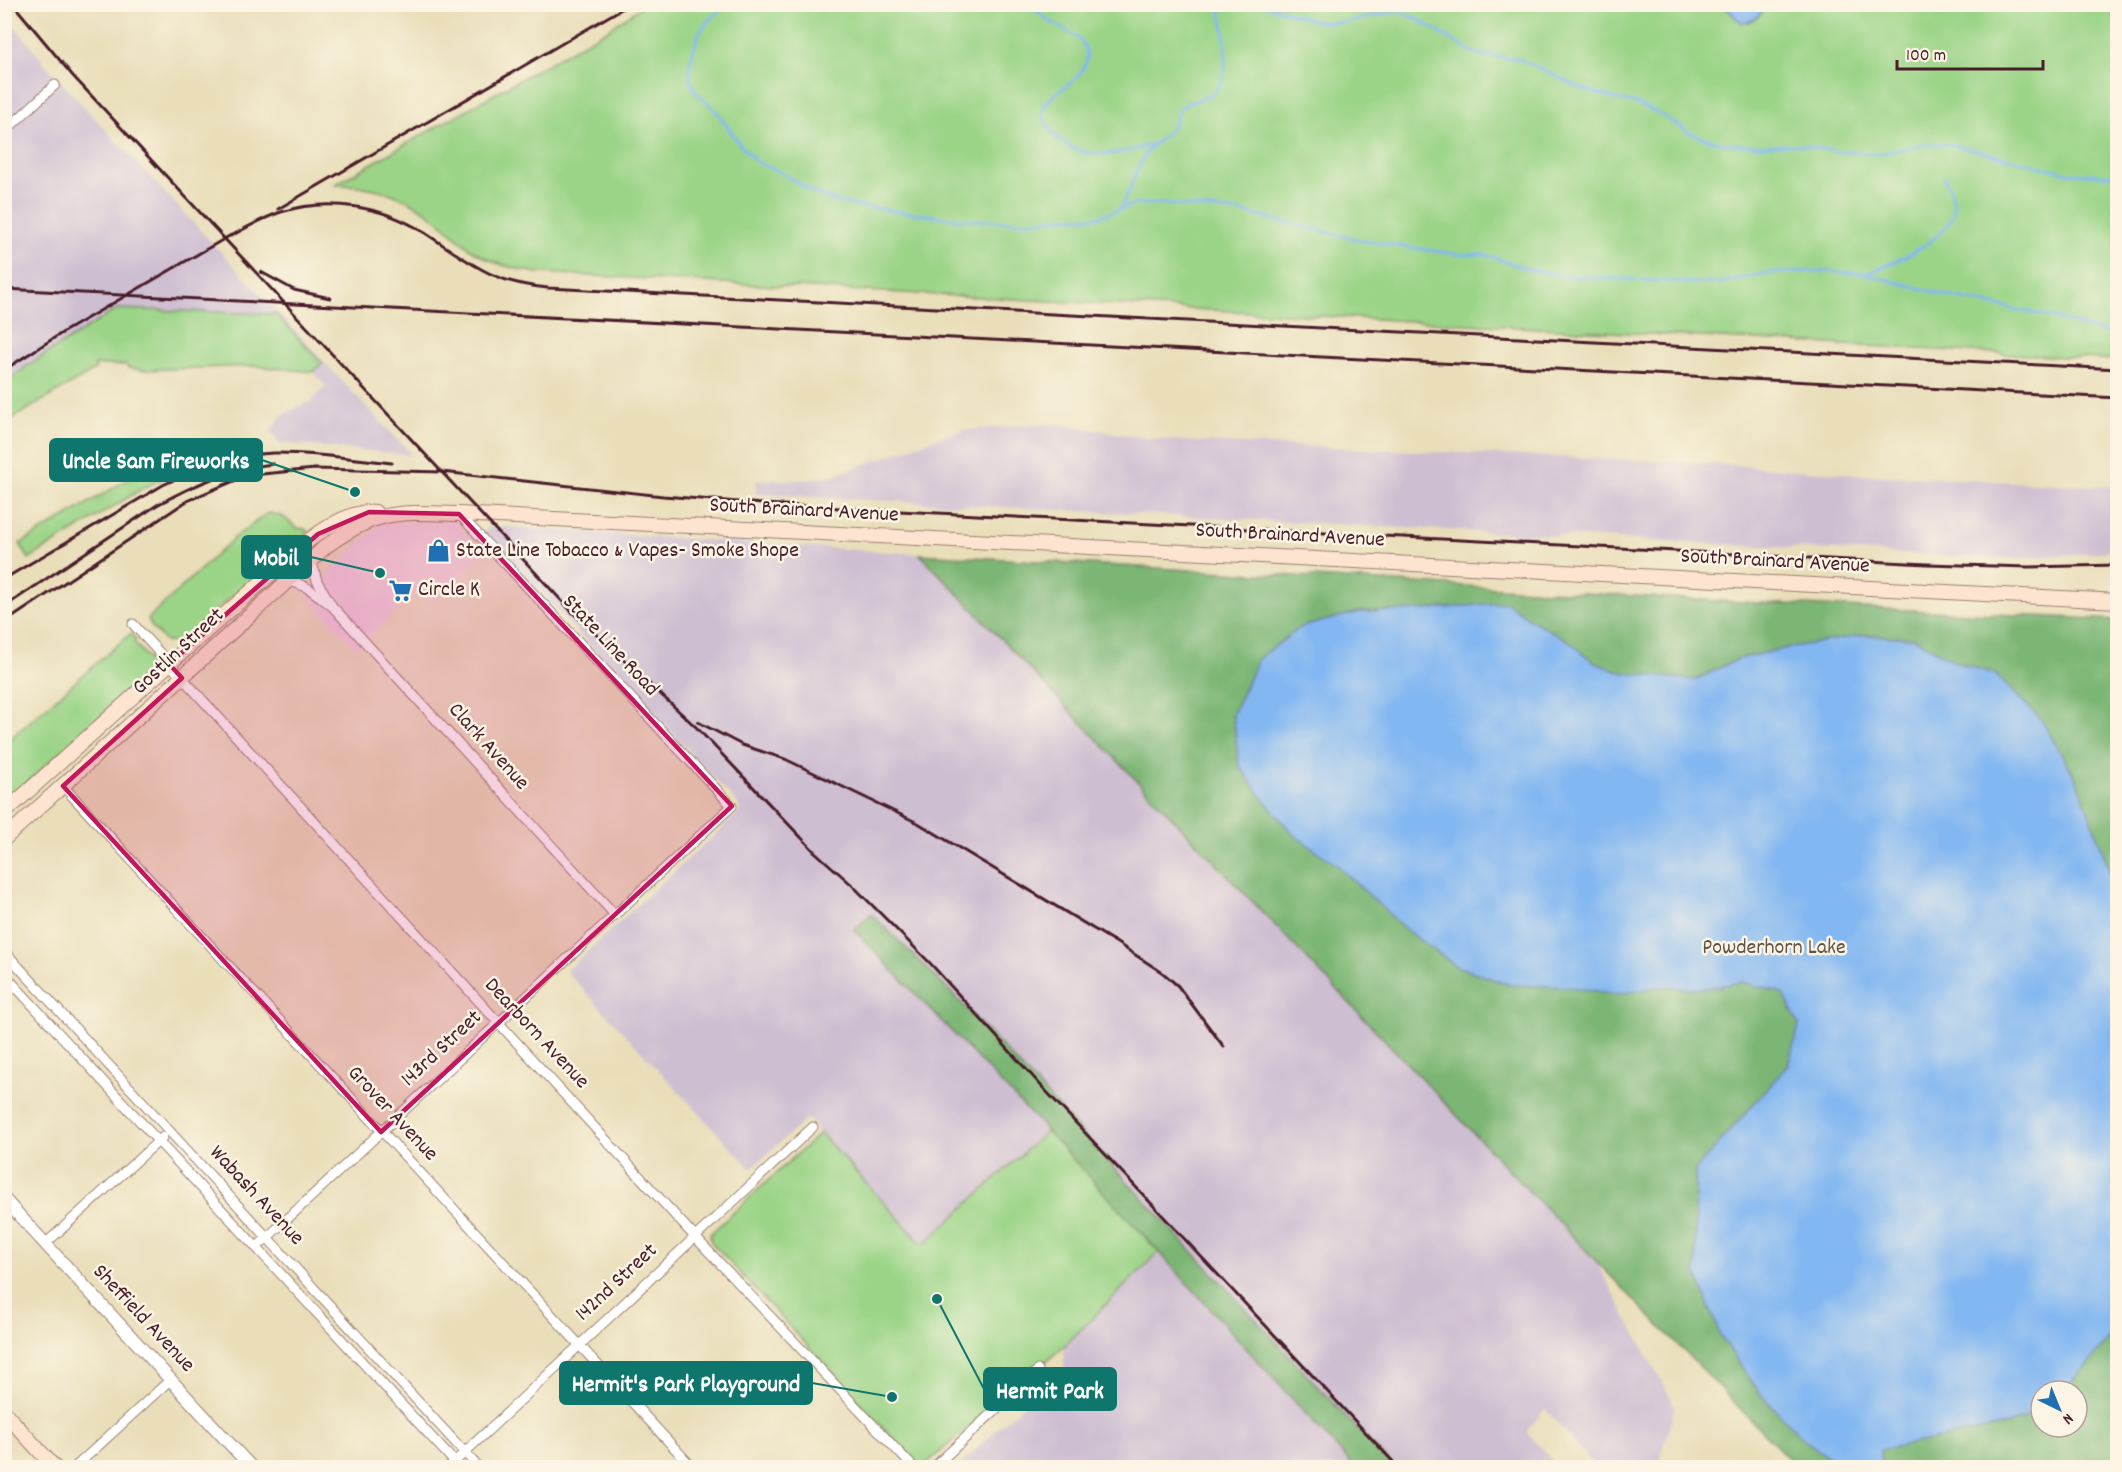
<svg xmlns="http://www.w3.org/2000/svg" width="2122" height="1472" font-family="Dekko,sans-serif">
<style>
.built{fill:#f1d0e3}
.industrial{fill:#cebed1}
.green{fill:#9bd487;stroke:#727a59;stroke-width:1.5}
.forest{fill:#7cb674;stroke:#636a50;stroke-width:1.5;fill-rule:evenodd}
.water{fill:#83b7f1;stroke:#666b8e;stroke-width:1.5}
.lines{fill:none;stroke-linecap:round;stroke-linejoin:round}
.stream{stroke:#83b7f1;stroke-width:3}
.minor-casing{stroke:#9a7e72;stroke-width:11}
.tertiary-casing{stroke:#9a7e72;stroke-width:14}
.secondary-casing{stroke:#9a7e72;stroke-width:16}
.minor{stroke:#fff;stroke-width:9}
.tertiary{stroke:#fff;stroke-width:12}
.secondary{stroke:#fde4d0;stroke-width:14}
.rail{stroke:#4a1f2b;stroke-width:3}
.marked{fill:#c2185b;fill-opacity:0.2;stroke:#c2185b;stroke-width:4.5;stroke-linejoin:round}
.labels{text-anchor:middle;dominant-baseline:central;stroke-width:5;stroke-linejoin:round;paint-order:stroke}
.street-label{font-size:22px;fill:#4a1f2b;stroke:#fcf5e5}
.poi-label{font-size:22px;fill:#4a1f2b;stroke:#fcf5e5;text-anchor:start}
.park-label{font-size:22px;fill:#625547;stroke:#fcf5e5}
.leader{fill:none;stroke:#0f766e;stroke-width:2}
.callout-dot{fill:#0f766e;stroke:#fcf5e5;stroke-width:2}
.callout{fill:#0f766e;stroke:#0f766e;stroke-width:2}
.callout-label{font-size:24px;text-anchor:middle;font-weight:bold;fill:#fff}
</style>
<rect width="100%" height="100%" fill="#fcf5e5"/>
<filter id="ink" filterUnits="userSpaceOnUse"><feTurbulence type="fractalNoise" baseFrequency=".0167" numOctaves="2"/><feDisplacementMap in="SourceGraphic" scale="12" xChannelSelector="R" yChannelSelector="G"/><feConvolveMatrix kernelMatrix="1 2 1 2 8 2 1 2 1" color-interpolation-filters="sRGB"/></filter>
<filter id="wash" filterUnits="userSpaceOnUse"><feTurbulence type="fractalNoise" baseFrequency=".008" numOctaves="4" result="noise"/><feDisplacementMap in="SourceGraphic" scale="24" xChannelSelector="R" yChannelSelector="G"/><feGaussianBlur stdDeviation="1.35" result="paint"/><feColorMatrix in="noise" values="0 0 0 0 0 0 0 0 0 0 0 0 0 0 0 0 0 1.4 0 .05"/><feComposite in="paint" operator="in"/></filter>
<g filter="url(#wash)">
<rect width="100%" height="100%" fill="#e9deb9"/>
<polygon class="built" points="453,519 483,554 433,601 421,589 356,649 306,594 382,523"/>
<g class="industrial">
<polygon points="4,13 56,77 412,455 279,443 270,432 282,415 311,401 326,386 313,372 321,363 27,366 5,384"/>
<polygon points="1035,424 1066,425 1146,438 1199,442 1700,463 1853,474 2117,487 2117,551 2021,558 1966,557 756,494 756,480 808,480 838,474 940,437 966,430"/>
<polygon points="490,526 920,554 1596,1261 1675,1406 1658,1467 1596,1467 1545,1409 1526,1432 1559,1467 1393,1467 949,990 871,915 855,930 1047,1131 922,1245 807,1118 751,1169 566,971 740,811 739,805 484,532"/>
<polygon points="1159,1252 1354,1467 956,1468 1064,1367 1064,1346"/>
</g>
<g class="green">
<path d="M 644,5 L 2117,5 L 2117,360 L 540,273 C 517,270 495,265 475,252 C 462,244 452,232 440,222 C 409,196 374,184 334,185 L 607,30 Z"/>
<polygon points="117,309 276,314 322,363 313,372 255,366 143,370 128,368 127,365 95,365 96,369 5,423 5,384 27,366"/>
<polygon points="157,451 170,465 188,465 200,461 145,487 29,559 20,544 157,462 154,454"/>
<polygon points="268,513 282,516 297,528 305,529 308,532 178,642 166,642 152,627 148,619 235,537"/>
<polygon points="131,633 136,640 134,642 153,665 148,674 5,802 4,744"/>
<polygon points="1047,1131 1159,1252 1064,1346 925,1465 920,1467 711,1242 710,1234 820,1133 923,1245"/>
</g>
<g class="forest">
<path d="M 920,554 L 1720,601 L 2117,620 L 2117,1467 L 1797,1467 L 1596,1261 ZM 2041,1391 L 2077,1391 L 2077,1427 L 2041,1427 Z"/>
<polygon points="871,914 949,990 1393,1467 1354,1467 1159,1252 1047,1131 854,930"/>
</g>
<g class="water">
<path d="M 1723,5 L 1765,5 C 1762,15 1754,21 1743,23 L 1738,20 Z"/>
<polygon points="1506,602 1530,619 1569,641 1595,663 1625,673 1695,680 1738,659 1791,647 1865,635 1914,638 1956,662 1995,674 2041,719 2078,782 2117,891 2117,1328 2083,1370 2062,1391 2041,1391 2041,1413 2001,1426 1880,1450 1881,1467 1860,1467 1858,1463 1832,1460 1806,1441 1761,1395 1720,1335 1696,1272 1695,1170 1788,1065 1799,1025 1783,993 1742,982 1702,989 1658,987 1617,994 1569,987 1510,985 1456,966 1406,930 1338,866 1294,835 1264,800 1239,765 1233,714 1258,659 1301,627 1359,612 1423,610"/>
</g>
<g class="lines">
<g class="stream">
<polyline points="729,4 712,17 699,32 690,62 690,79 694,90 716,111 742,147 758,163 780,172 813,192 835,201 859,206 958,219 1022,222 1058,218 1097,217 1136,204 1166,204 1242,212 1365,241 1463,255 1483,254 1532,270 1563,276 1698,283 1718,283 1768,273 1823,271 1866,274 1948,296 2048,316 2118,336"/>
<path d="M 1030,4 C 1037,11 1043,17 1051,22 C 1063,30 1081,35 1086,50 C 1094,80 1044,92 1043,111 C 1042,118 1048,126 1052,131 C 1075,163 1120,155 1153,144"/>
<polyline points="1261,4 1316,21 1330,23 1347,22 1398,11 1416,18 1470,51 1482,55 1520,59 1583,89 1620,100 1638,104 1658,113 1692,134 1717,142 1744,145 1801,145 1835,151 1876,154 1928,144 1954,145 2068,173 2118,176"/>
<path d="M 1119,210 C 1132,192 1134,169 1147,152 C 1154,142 1167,136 1173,126 C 1177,119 1175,111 1183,106 C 1192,100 1204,100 1213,93 C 1233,78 1225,25 1218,4"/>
<path d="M 1868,273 C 1893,263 1952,239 1954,208 C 1954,197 1949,186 1944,177"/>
</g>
</g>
</g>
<g filter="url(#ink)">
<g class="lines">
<defs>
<g id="minor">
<polyline points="4,132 55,85"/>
<polyline points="311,559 317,581 331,604"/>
<path d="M 287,581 C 307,584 317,595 332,606 L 615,915"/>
<polyline points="133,624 695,1237 914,1468"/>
<polyline points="63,786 693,1468"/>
<polyline points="4,951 479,1468"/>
<polyline points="4,974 460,1468"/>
<polyline points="45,1244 163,1137"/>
<polyline points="257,1247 732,806 459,514"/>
<polyline points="74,1468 170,1380"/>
<polyline points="448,1468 813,1127"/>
<polyline points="933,1468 1038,1370"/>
</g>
<polyline id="tertiary" points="4,1199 252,1468"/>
<g id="secondary">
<path d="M 4,813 L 169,664 L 307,542 C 325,528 352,510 375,512"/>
<path d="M 4,839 L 325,547 C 376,509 399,512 459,514 L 2118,601"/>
<polyline points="4,1412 55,1468"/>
</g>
</defs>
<use href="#minor" class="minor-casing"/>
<use href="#tertiary" class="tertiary-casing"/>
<use href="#secondary" class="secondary-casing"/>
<use href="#minor" class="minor"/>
<use href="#tertiary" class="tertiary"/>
<use href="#secondary" class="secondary"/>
<g class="rail">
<polyline points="13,4 73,76 573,613 697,728 815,852 851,884 930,963 1045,1090 1399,1468"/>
<polyline points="278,209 630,4"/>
<path d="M 231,236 C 247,227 263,218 281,212 C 329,197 383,206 425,233 C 471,263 491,283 548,288 L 2118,369"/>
<polyline points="261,272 294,290 330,298"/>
<polyline points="4,289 2118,398"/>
<polyline points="4,370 65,331 231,235"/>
<path d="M 4,579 L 163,485 C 197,468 234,455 273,453 C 310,452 355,459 392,463"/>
<path d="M 4,607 L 157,505 C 194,485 231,468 273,464"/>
<polyline points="4,623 187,501 236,480 262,474 315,469 442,472 663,496 763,504 1927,564 2028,567 2118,565"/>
<polyline points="698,722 742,745 785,759 918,823 1117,943 1163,973 1178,986 1224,1047"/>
</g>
</g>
</g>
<path class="marked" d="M 369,512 L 459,514 L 732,806 L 381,1132 L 63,786 L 182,678 L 169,664 L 318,534 Z"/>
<defs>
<symbol id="shop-bare" viewBox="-9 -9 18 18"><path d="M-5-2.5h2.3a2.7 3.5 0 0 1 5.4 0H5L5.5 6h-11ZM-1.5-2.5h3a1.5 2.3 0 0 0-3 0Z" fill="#1f6fb2" stroke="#fcf5e5" stroke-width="2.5" paint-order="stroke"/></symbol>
<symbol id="supermarket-bare" viewBox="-9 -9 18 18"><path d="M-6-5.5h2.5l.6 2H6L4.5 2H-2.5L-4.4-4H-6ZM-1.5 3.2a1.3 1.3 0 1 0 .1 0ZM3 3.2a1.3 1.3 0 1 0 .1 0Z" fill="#1f6fb2" stroke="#fcf5e5" stroke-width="2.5" paint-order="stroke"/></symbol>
</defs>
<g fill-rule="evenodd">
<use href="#shop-bare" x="422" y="534" width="33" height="33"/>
<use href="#supermarket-bare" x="384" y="574" width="33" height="33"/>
</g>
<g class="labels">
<g class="street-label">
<text transform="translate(804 511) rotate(3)">South Brainard Avenue</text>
<text transform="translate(1290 536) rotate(3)">South Brainard Avenue</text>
<text transform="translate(1775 562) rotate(3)">South Brainard Avenue</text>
<text transform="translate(610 646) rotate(47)">State Line Road</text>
<text transform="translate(179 652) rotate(-43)">Gostlin Street</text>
<text transform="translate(488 747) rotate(48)">Clark Avenue</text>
<text transform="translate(536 1034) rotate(47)">Dearborn Avenue</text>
<text transform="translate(442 1049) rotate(-43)">143rd Street</text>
<text transform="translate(392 1114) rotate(47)">Grover Avenue</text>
<text transform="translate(256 1196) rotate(47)">Wabash Avenue</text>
<text transform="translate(617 1283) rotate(-43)">142nd Street</text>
<text transform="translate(143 1319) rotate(47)">Sheffield Avenue</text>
</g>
<g class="poi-label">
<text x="456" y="551">State Line Tobacco &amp; Vapes- Smoke Shope</text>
<text x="418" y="590">Circle K</text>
</g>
<g class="park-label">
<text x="1774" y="948">Powderhorn Lake</text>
</g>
</g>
<path class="leader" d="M355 492L262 460M380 573L311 557M892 1397L812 1383M937 1299L984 1389"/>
<g class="callout-dot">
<circle cx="355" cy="492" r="6"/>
<circle cx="380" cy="573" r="6"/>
<circle cx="892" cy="1397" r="6"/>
<circle cx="937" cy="1299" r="6"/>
</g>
<g class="callout">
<rect x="50" y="439" width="212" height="42" rx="6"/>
<rect x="242" y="536" width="69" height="42" rx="6"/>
<rect x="560" y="1362" width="252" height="42" rx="6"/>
<rect x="984" y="1368" width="132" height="42" rx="6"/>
</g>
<g class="callout-label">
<text x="156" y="468">Uncle Sam Fireworks</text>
<text x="276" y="565">Mobil</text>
<text x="686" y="1391">Hermit's Park Playground</text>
<text x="1050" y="1398">Hermit Park</text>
</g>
<rect width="2122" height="1472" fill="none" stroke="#fcf5e5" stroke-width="24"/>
<g transform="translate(2059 1409) rotate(137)"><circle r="28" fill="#fcf5e5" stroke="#b59f9b" stroke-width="1.5"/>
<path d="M0-4.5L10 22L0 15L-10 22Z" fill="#1f6fb2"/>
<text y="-9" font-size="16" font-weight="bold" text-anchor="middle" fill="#4a1f2b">N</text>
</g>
<path d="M1897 60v9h146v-9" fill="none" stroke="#4a1f2b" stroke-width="3"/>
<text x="1906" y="60" font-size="18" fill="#4a1f2b" stroke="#fcf5e5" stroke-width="4.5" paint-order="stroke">100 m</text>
</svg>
